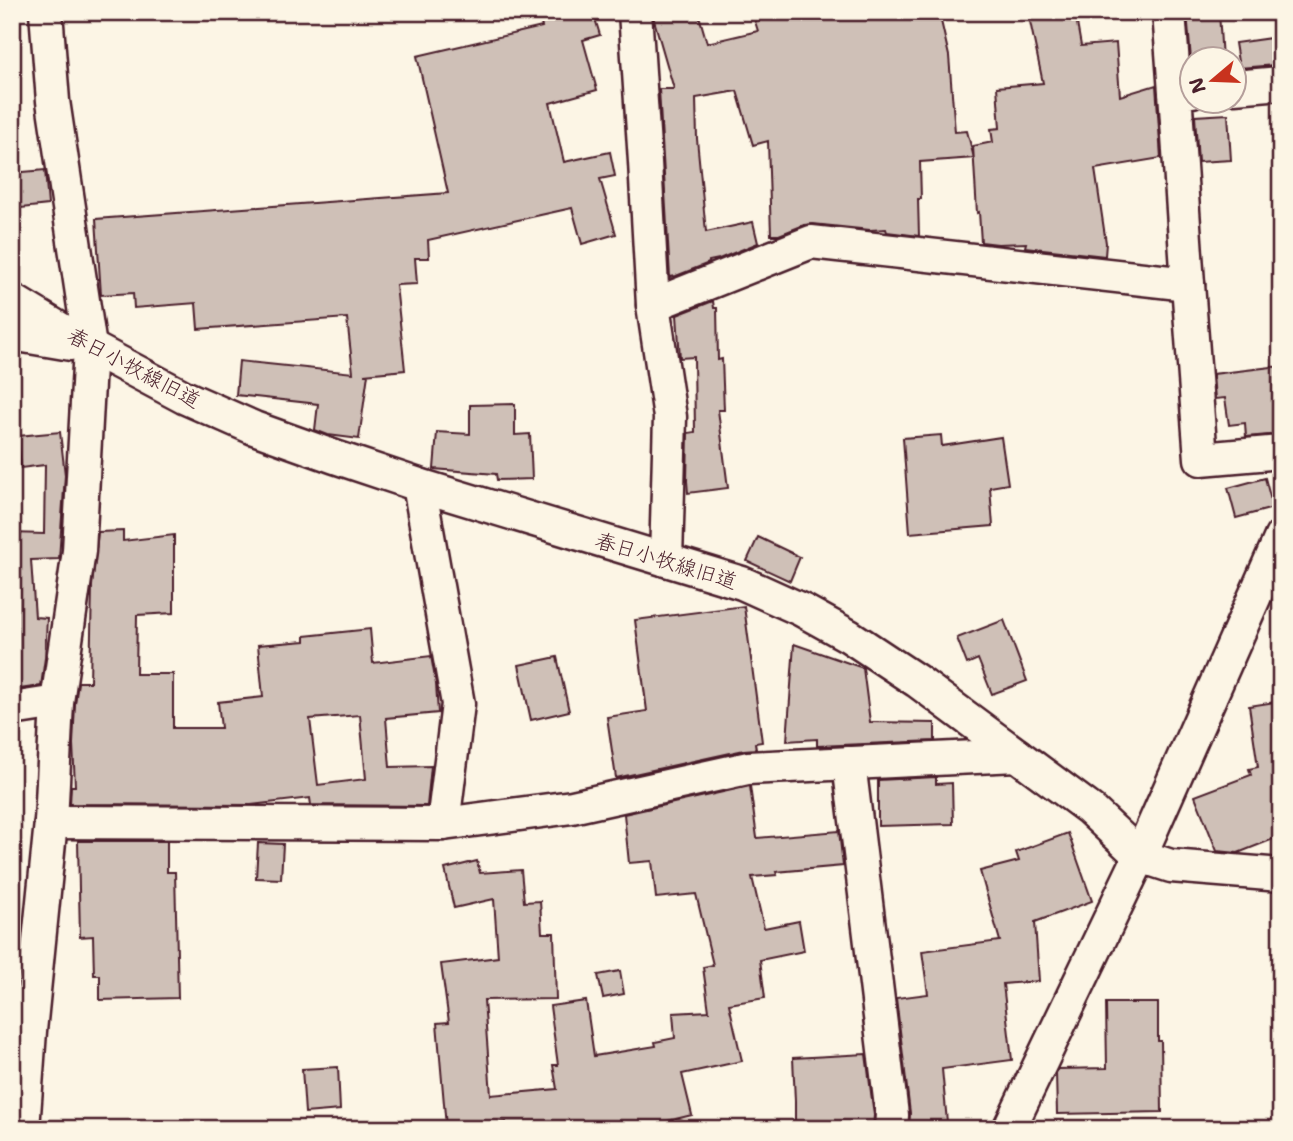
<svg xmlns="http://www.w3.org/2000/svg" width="1293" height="1141" font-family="'Shantell Sans','Klee One',sans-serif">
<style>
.building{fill:#cfc0b7;stroke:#4a1f2b;stroke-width:2;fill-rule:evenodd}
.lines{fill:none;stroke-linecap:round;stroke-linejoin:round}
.minor-casing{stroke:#4a1f2b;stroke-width:37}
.minor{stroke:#fcf5e5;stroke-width:32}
.labels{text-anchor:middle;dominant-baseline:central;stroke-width:5;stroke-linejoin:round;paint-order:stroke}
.street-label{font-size:21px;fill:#4a1f2b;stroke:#fcf5e5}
</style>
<rect width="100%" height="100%" fill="#fcf5e5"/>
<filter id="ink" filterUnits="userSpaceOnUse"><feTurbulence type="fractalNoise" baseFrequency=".0143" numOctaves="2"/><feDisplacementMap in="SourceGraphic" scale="14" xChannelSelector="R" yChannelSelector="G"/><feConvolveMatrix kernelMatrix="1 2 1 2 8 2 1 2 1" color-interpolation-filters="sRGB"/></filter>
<g filter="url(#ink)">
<g class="building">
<polygon points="554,12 593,12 600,35 583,40 597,90 550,103 564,162 610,152 615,176 600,179 616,234 582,244 572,208 428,240 429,258 415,258 417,284 396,285 405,370 364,374 368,374 359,439 328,435 315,430 318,404 236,395 239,361 353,373 347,318 198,329 196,303 134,308 133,293 101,295 96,219 448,193 417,56 542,27 539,17"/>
<polygon points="653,12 698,12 707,43 758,31 752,12 939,12 949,56 955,132 967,131 974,158 920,162 921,199 918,199 919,236 887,232 886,229 870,230 813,224 804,225 779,235 771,235 768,141 753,145 737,91 696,98 697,139 706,232 753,222 758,243 719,259 709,261 709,263 676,276 670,277 659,89 674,89 654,20"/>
<polygon points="1028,12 1075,12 1081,46 1116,43 1120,96 1156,85 1161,158 1095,169 1106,243 1105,256 1025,247 1026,243 998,244 981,242 979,212 977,213 973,146 993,142 991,129 1000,128 997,87 1043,83"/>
<polygon points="1187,12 1219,12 1222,60 1191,60"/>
<polygon points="1271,38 1275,65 1239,68 1235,43"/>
<polygon points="1228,114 1231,160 1198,162 1195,116"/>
<polygon points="45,170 48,205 12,209 12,173"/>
<polygon points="713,301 714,308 717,308 718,360 722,359 724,410 718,410 728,488 688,493 687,481 688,433 695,432 694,357 680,358 677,315"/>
<polygon points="1281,366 1281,434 1246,437 1245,423 1229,425 1225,398 1215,399 1213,374"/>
<polygon points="515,404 515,435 530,434 532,479 497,480 496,474 434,469 437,432 470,434 470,405"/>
<polygon points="60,432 65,475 59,559 31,560 35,617 47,618 45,658 41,686 12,690 12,533 44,534 45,465 21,468 18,436"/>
<polygon points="941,435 942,446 1001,437 1008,484 990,487 993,526 910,533 903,438"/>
<polygon points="1265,478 1273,508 1236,518 1228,488"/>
<path d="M 123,531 L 123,541 L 174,535 L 174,613 L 137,615 L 136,674 L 173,674 L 173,728 L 221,728 L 218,702 L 263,697 L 258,645 L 305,641 L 305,636 L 370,629 L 373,663 L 431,656 L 436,684 L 438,713 L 386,718 L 390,767 L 431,766 L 427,806 L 311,805 L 310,798 L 251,805 L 70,804 L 71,786 L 75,786 L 73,744 L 75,704 L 78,682 L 90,682 L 92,586 L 98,532 ZM 360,715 L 366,779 L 318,785 L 310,719 Z"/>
<polygon points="758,537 800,557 790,581 747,561"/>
<polygon points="744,606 762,742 755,743 756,749 744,750 616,778 607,717 647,711 635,620"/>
<polygon points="1004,620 1027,681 992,694 978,659 967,664 957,638"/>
<polygon points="794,644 863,668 870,722 935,723 935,741 817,746 817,739 787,741"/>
<polygon points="557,657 569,711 531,720 519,665"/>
<polygon points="1281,701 1281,836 1238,853 1217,851 1195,796 1251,775 1249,769 1258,767 1249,706"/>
<polygon points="936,777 936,784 952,783 953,824 878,826 878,780"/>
<polygon points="750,786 757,838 839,831 843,866 776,872 777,875 752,877 764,928 799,921 804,951 760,960 765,998 729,1004 742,1061 682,1074 692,1115 634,1129 507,1129 506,1122 446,1127 437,1023 449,1022 441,964 498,957 494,899 454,908 445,869 477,861 480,873 521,870 524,902 540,901 542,933 554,933 556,999 484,1000 491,1095 557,1089 553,1065 558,1065 550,1006 586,1001 594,1056 656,1046 655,1042 675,1038 673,1013 709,1011 703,967 713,965 696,894 656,898 652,861 629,863 624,814"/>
<polygon points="1068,833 1092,901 1035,922 1039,981 1003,984 1012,1060 942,1069 947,1122 941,1123 942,1129 909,1129 910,1113 896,998 928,994 922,951 1000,941 980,871 1019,861 1016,852"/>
<polygon points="78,841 167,841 167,872 175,872 178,998 100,1000 100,975 94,975 93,936 80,937"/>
<polygon points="258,843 283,844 281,879 256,878"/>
<polygon points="620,971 624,994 603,998 598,975"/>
<polygon points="1106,1003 1158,1003 1158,1041 1161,1041 1162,1112 1057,1114 1056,1073 1058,1069 1107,1068"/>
<polygon points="866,1054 874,1115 873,1129 795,1129 795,1101 793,1058"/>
<polygon points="338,1067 340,1110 305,1113 302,1069"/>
</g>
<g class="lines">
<defs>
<g id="minor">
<polyline points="635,12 645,162 653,305 670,417 666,560"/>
<polyline points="1169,12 1175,92"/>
<polyline points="1234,87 1281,83"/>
<polyline points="1188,284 1201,459 1281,452"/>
<polyline points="12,300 90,347 184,397 254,428 335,457 419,485 742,583 802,610 849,636 917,681 1090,809 1140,856 1171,866 1281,875"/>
<polyline points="653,305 811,242 1188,284 1175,92 1192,91"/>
<polyline points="12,334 71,344"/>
<polyline points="419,485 458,704 443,824"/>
<polyline points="12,709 57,702"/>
<polyline points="849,763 892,1115 891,1129"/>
<polyline points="51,822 443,824 572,807 748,768 1017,755"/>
<polyline points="23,1129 30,1031 51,822 57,702 79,551 90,347 53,101 46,12"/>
<polyline points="1009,1129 1140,856 1281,537"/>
</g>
</defs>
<use href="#minor" class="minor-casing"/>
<use href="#minor" class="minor"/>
</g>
</g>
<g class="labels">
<g class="street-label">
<text transform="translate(134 368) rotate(28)">春日小牧線旧道</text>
<text transform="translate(666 561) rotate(17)">春日小牧線旧道</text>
</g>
</g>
<rect width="1293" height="1141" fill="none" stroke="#fcf5e5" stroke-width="42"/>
<rect x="21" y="21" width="1251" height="1099" fill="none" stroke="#4a1f2b" stroke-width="2.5" filter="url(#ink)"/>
<g transform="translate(1213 80) rotate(251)"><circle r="33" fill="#fcf5e5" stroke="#b59f9b" stroke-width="2"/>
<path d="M0-5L12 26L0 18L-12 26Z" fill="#c8321e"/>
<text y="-10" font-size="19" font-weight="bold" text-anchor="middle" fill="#4a1f2b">N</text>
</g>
</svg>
